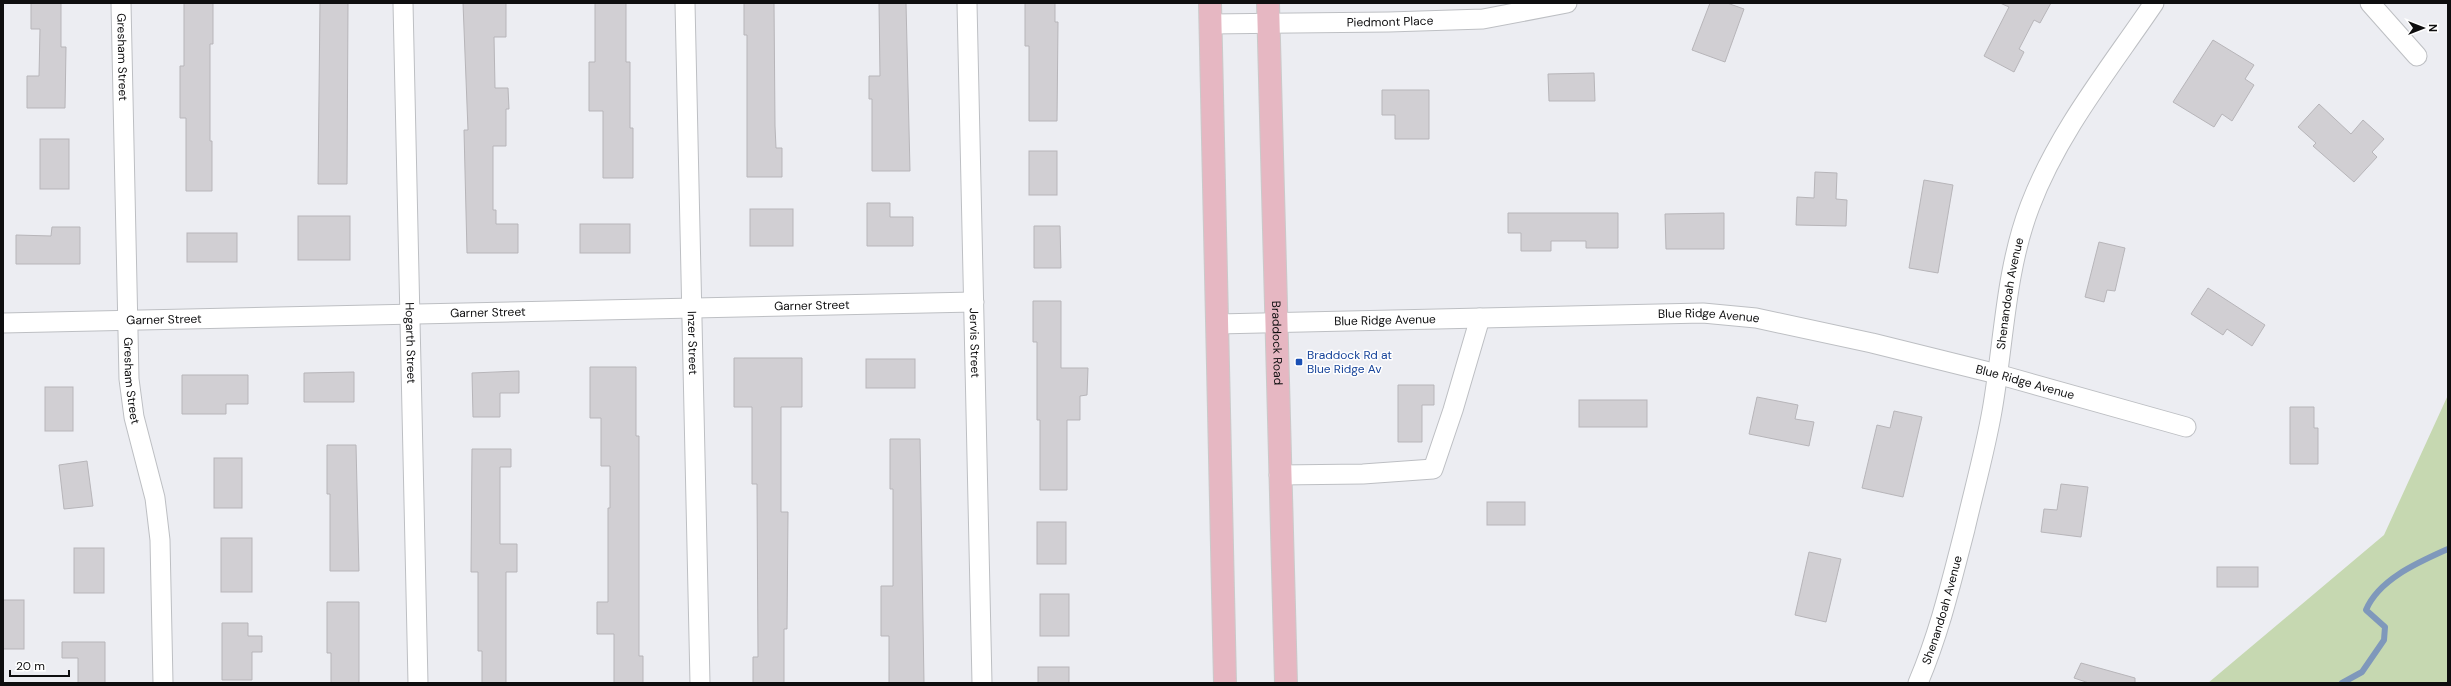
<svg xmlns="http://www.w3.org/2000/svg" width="2451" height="686" font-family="'DM Sans',sans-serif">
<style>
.green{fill:#c6d8b1}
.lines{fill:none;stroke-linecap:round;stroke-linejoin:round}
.stream{stroke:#7f98bb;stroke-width:6}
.building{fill:#d1cfd3;stroke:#b7b5b9}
.minor-casing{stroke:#bdbfc3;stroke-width:21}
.major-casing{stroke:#cacaca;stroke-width:24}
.minor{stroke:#fff;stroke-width:19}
.major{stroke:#e6b7c2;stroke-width:22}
.transit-dot{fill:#1a4fb4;stroke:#fff;stroke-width:1.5}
.labels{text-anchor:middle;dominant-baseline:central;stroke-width:3;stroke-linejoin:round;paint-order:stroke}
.street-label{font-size:12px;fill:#0e0e0f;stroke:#fff}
.transit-label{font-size:12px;fill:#164399;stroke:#fff;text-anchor:start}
</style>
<rect width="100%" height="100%" fill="#ecedf2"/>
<polygon class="green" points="2448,395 2448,683 2208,683 2384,535"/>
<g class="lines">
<path class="stream" d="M 2342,683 L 2362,672 L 2384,640 L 2385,627 L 2366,610 C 2379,579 2419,562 2448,549"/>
</g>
<g class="building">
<polygon points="31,3 61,3 61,47 66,47 65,108 27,108 27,76 39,76 40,29 31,29"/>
<polygon points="184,3 213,3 213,44 210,44 210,141 212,141 212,191 186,191 186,118 180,118 180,66 184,66"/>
<polygon points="320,3 348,3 347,184 318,184"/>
<polygon points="463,3 506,3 506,37 494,37 495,88 508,88 509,109 506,109 506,146 493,146 493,210 496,210 496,224 518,224 518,253 467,253 464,130 468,130"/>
<polygon points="595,3 626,3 626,62 630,62 630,128 633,128 633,178 603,178 603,111 589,111 589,62 595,62"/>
<polygon points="744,3 774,3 775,126 776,148 782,148 782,177 747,177 747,35 744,35"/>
<polygon points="879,3 906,3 910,171 872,171 872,99 869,99 869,76 880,76"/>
<polygon points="1025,3 1055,3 1055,22 1058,22 1057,121 1029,121 1029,46 1025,46"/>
<polygon points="1710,3 1727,3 1744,9 1725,62 1692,50"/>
<polygon points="2000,3 2051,3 2040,23 2034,20 2019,49 2024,52 2014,72 1984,56 2009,7"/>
<polygon points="2213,40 2254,65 2245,79 2254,85 2232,121 2222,114 2214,127 2173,102"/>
<polygon points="1594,73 1595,101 1549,101 1548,74"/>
<polygon points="1382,90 1429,90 1429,139 1395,139 1395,115 1382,115"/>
<polygon points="2319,104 2351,134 2363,120 2384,139 2372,152 2377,157 2354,182 2313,146 2316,143 2298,127"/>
<rect x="40" y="139" width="29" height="50"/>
<rect x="1029" y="151" width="28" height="44"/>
<polygon points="1815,172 1837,173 1836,199 1847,200 1846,226 1796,225 1797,197 1814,198"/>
<polygon points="1924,180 1953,185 1938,273 1909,268"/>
<polygon points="867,203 890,203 890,217 913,217 913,246 867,246"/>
<rect x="750" y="209" width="43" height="37"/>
<polygon points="1508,213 1618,213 1618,248 1586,248 1586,241 1551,241 1551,251 1521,251 1521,233 1508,233"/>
<polygon points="1724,213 1724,249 1666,249 1665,214"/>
<rect x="298" y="216" width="52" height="44"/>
<rect x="580" y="224" width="50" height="29"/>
<polygon points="1034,226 1060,226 1061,268 1034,268"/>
<polygon points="52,227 80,227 80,264 16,264 16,235 51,236"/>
<rect x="187" y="233" width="50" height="29"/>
<polygon points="2099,242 2125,248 2115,291 2107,290 2104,302 2085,297"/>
<polygon points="2208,288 2265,325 2252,346 2227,329 2223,335 2191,314"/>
<polygon points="1033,301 1061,301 1061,368 1088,368 1087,395 1080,396 1080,420 1067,420 1067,490 1040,490 1040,420 1037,420 1037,342 1033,342"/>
<polygon points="734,358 802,358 802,407 781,407 781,512 788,512 787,629 784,629 784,683 753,683 753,657 758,657 757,484 752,484 752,407 734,407"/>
<rect x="866" y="359" width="49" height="29"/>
<polygon points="590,367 636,367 636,436 639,436 639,656 643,656 643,683 614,683 614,634 597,634 597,602 608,602 608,508 610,508 610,466 601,466 601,418 590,418"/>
<polygon points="519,371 519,393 500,393 500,417 473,417 472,373"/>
<polygon points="354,372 354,402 304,402 304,373"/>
<polygon points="182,375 248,375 248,404 226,404 226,414 182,414"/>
<polygon points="1398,385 1434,385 1434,405 1422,405 1422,442 1398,442"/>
<rect x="45" y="387" width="28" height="44"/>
<polygon points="1757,397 1798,405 1795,419 1814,422 1809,446 1749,434"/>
<rect x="1579" y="400" width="68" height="27"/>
<polygon points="2290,407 2314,407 2314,428 2318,428 2318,464 2290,464"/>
<polygon points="1894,411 1922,417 1903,497 1862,488 1877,425 1890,428"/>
<polygon points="890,439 920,439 924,683 889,683 889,636 881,636 881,586 893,586 893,489 890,489"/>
<polygon points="327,445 356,445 359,571 330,571 330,494 327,494"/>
<polygon points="472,449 511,449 511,467 500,467 500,544 517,544 517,572 506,572 506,683 482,683 482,651 478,651 478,572 471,572"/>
<rect x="214" y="458" width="28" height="50"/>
<polygon points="87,461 93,506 64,509 59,465"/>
<polygon points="2061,484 2088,487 2081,537 2041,532 2044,509 2057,510"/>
<rect x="1487" y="502" width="38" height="23"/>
<rect x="1037" y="522" width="29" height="42"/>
<rect x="221" y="538" width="31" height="54"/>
<rect x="74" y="548" width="30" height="45"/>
<polygon points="1809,552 1841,559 1826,622 1795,615"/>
<rect x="2217" y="567" width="41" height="20"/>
<rect x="1040" y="594" width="29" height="42"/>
<rect x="3" y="600" width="21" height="49"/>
<polygon points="327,602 359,602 359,683 331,683 331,653 327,653"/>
<polygon points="222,623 248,623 248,636 262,636 262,652 252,652 252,680 222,680"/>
<polygon points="62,642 105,642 105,683 78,683 78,658 62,658"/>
<polygon points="2081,663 2135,678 2135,683 2089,683 2074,678"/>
<rect x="1038" y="667" width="31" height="16"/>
</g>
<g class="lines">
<defs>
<g id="minor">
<path id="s1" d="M 121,3 L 129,379 L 134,417 L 155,498 L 160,540 L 163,683"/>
<path id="s2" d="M 403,3 L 418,683"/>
<path id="s3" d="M 685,3 L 700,683"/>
<path id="s4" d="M 967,3 L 982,683"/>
<polyline points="2370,3 2417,56"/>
<path id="s5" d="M 1211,24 L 1389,22 L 1483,19 L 1567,3"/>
<path id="s6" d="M 3,323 L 974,302"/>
<path id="s7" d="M 1218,324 L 1703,313 L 1756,318 L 1872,343 L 1997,374 L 2186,427"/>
<polyline points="1279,475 1363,474 1433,469 1453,410 1480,318"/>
<path id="s8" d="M 1918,683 C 1940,631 1951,583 1965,529 C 1974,490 1985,451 1992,411 C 2004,343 2005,271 2030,206 C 2058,132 2110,68 2154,3"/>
</g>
<g id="major">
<polyline points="1210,3 1225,683"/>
<path id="s9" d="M 1268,3 L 1286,683"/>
</g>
</defs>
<use href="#minor" class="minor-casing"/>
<use href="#major" class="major-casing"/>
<use href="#minor" class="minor"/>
<use href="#major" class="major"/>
</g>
<rect class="transit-dot" x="1295" y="358" width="8" height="8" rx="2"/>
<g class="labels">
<g class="street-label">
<text stroke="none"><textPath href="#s5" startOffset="179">Piedmont Place</textPath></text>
<text stroke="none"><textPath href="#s1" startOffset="54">Gresham Street</textPath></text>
<text stroke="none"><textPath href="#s8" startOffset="401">Shenandoah Avenue</textPath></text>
<text stroke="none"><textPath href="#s6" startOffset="809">Garner Street</textPath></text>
<text stroke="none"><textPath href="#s6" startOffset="485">Garner Street</textPath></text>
<text stroke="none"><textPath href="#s7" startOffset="491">Blue Ridge Avenue</textPath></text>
<text stroke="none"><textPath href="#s6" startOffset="161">Garner Street</textPath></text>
<text stroke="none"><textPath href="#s7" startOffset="167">Blue Ridge Avenue</textPath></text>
<text stroke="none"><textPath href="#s2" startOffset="340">Hogarth Street</textPath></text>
<text stroke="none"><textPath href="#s3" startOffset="340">Inzer Street</textPath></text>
<text stroke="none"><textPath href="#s4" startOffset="340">Jervis Street</textPath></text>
<text stroke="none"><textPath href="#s9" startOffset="340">Braddock Road</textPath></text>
<text stroke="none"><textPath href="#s1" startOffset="378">Gresham Street</textPath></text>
<text stroke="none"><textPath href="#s7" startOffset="815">Blue Ridge Avenue</textPath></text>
<text stroke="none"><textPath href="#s8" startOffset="77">Shenandoah Avenue</textPath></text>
</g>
<g class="transit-label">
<text x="1307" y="355">Braddock Rd at<tspan x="1307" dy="14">Blue Ridge Av</tspan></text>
</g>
</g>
<rect width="2451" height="686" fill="none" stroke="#0e0e0f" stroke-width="8"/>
<g transform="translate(2423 28) rotate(90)" stroke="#ffffff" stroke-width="3" paint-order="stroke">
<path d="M0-3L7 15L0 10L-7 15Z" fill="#0e0e0f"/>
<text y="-6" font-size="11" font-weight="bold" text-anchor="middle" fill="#0e0e0f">N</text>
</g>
<path d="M10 670v6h59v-6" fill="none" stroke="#0e0e0f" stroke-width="2"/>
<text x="16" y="670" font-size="12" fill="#0e0e0f" stroke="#ffffff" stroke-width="3" paint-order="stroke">20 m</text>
</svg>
